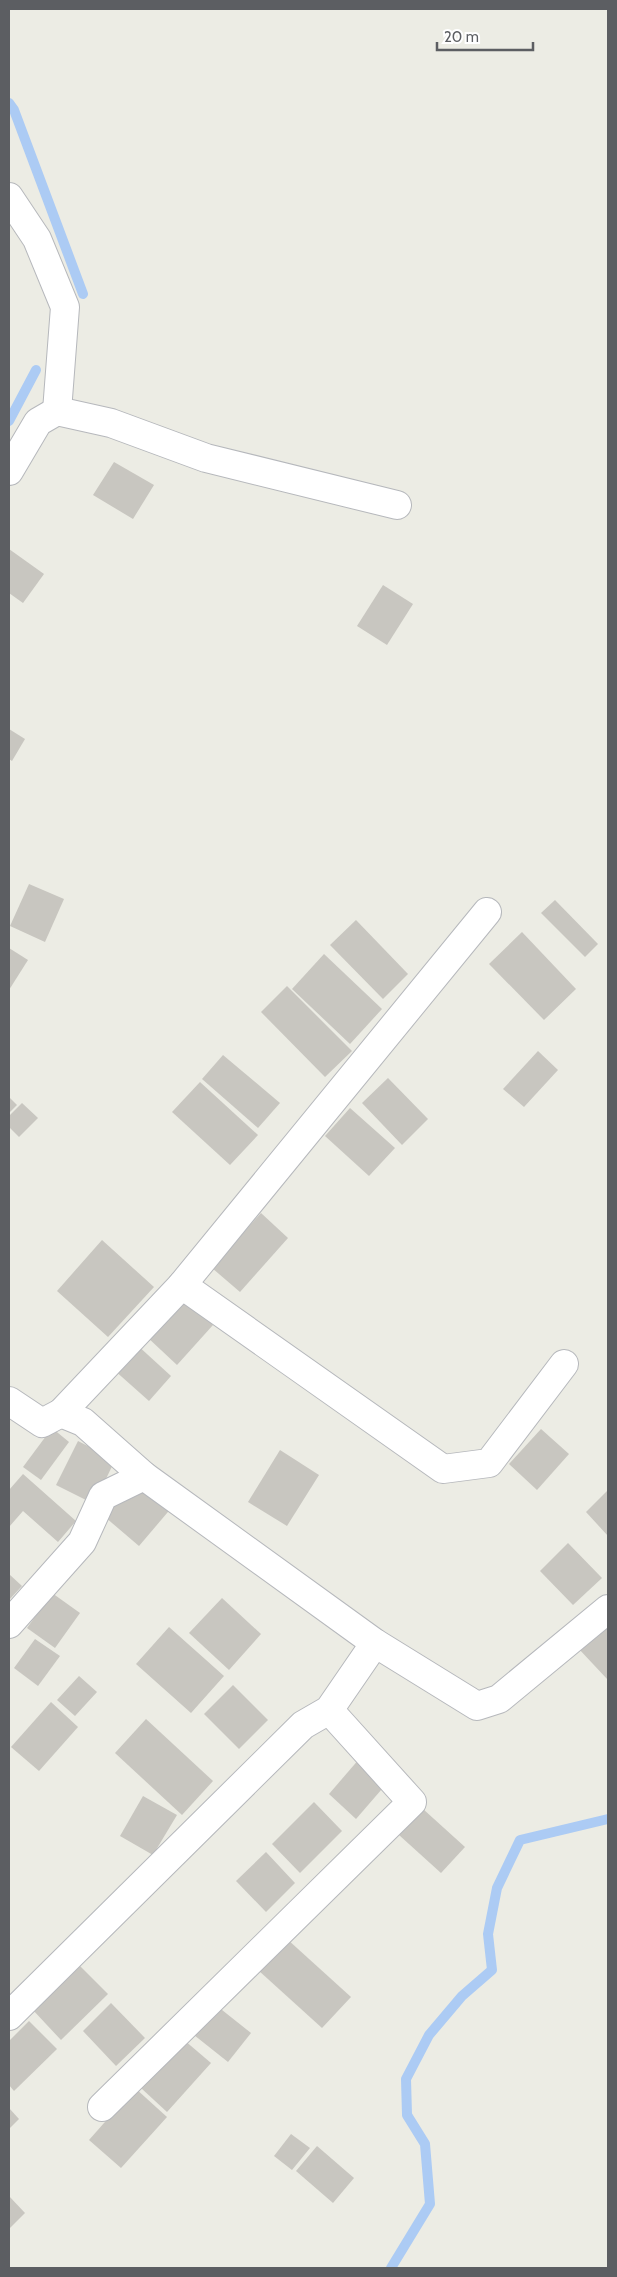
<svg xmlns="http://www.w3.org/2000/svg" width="617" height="2277" font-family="Cabin,sans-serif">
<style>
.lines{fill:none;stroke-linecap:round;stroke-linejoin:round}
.stream{stroke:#accbf4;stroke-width:10}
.building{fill:#c8c6c0}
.street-casing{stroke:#b6b8bc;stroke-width:30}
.street{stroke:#fff;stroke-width:28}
</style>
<rect width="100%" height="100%" fill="#ecece4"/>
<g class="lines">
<g class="stream">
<polyline points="9,103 14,110 83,294"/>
<polyline points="9,421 36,370"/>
<polyline points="391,2268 430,2204 425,2144 407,2115 406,2079 429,2035 462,1996 492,1970 488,1934 497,1888 520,1840 608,1819"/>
</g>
</g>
<g class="building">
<polygon points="114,462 154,485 133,519 93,495"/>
<polygon points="9,549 44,574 23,603 9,593"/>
<polygon points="383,585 413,604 387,645 357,626"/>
<polygon points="9,729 25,739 12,761 9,759"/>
<polygon points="29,884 64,899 45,942 10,926"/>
<polygon points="555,900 598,944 585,957 541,913"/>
<polygon points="356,920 408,974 383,999 330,945"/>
<polygon points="522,932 576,989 544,1020 489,964"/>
<polygon points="9,948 28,960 9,990"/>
<polygon points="324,954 382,1009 350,1044 292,989"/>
<polygon points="287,986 352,1051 325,1077 261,1012"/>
<polygon points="538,1051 558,1070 524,1107 503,1089"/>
<polygon points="223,1055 280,1103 258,1128 202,1079"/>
<polygon points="388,1078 428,1119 402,1145 362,1103"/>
<polygon points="200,1082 258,1135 230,1165 172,1112"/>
<polygon points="9,1097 17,1105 9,1113"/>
<polygon points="22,1103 38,1118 19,1137 9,1127 9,1116"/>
<polygon points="350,1108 395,1148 369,1176 325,1136"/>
<polygon points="261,1213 288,1238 240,1292 212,1268"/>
<polygon points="102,1240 154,1287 108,1337 57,1291"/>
<polygon points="182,1297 213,1325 177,1365 146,1336"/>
<polygon points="136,1344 171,1376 149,1401 113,1369"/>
<polygon points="52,1428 69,1442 41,1480 23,1467"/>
<polygon points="541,1429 569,1454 537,1490 509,1464"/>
<polygon points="78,1441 115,1460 94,1504 56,1485"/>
<polygon points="280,1450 319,1475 287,1526 248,1502"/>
<polygon points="23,1474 76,1521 58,1542 23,1511 9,1527 9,1490"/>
<polygon points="139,1477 173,1506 139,1546 105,1517"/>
<polygon points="608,1490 608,1536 586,1512"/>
<polygon points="568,1543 602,1578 573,1605 540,1571"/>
<polygon points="9,1574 22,1586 9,1600"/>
<polygon points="52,1593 80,1613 55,1648 27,1628"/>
<polygon points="222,1598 261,1634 229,1670 189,1633"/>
<polygon points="608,1620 608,1680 578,1648"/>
<polygon points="169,1627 224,1676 191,1713 136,1664"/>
<polygon points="35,1639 60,1656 38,1686 14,1668"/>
<polygon points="79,1676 97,1692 75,1716 57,1700"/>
<polygon points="233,1685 268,1720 239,1749 204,1714"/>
<polygon points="51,1702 78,1727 39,1771 11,1747"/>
<polygon points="146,1719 213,1781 182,1815 115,1753"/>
<polygon points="360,1758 388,1782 356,1819 329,1794"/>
<polygon points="143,1796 177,1815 153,1855 120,1836"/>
<polygon points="314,1802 342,1831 300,1873 272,1844"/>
<polygon points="423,1809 465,1847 441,1873 399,1835"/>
<polygon points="266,1852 295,1883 266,1912 236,1881"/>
<polygon points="287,1939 351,1997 322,2028 258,1970"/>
<polygon points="78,1964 108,1994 61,2040 32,2009"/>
<polygon points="111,2003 145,2038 116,2066 83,2031"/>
<polygon points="217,2006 251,2033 228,2062 194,2035"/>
<polygon points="29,2021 57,2049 14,2091 9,2085 9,2041"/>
<polygon points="184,2040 211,2063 167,2112 141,2088"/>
<polygon points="135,2088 167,2117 121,2168 89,2140"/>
<polygon points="9,2108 19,2119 9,2129"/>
<polygon points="291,2134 310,2148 292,2170 274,2156"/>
<polygon points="317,2146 354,2178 333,2203 296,2171"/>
<polygon points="9,2196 25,2213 9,2229"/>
</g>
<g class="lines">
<defs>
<g id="street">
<polyline points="9,197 37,239 65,307 57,411"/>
<polyline points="9,471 38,422 57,411 111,423 206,458 397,505"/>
<polyline points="182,1285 443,1469 489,1463 564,1364"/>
<polyline points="9,1401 42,1423 61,1413 83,1422 144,1476 375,1643 477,1706 499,1699 608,1609"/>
<polyline points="61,1413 182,1285 487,912"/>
<polyline points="9,1624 82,1542 103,1496 144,1476"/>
<polyline points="9,2016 303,1725 329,1710 375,1643"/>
<polyline points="102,2107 412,1802 329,1710"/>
</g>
</defs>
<use href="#street" class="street-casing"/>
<use href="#street" class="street"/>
</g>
<rect width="617" height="2277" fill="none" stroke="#5c5e62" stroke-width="20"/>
<path d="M437 42v8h96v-8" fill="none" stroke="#5c5e62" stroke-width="2.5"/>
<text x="444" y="42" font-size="15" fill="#5c5e62" stroke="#ffffff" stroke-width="4" paint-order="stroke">20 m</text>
</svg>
